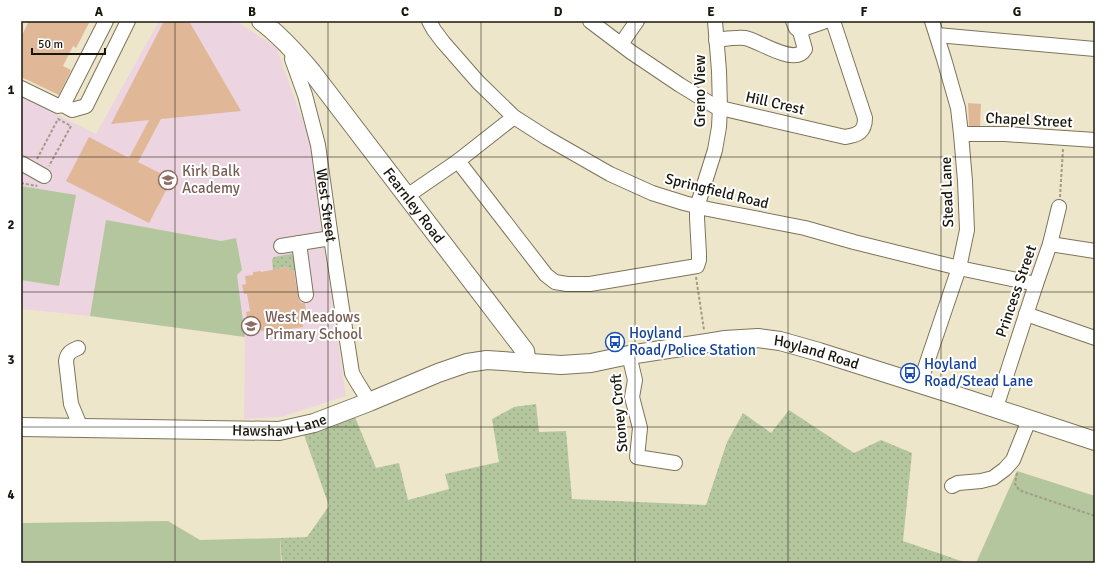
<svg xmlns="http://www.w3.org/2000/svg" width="1116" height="584" font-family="Signika,sans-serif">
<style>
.education{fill:#ecd5e0}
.grass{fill:url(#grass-dots)}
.green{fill:#b4c69d}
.building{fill:#e0b897}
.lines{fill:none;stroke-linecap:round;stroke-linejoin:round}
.minor-casing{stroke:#7c755b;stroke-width:16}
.major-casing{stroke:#7c755b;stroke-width:20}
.path{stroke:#a29c87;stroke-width:2;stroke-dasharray:3 2;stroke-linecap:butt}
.minor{stroke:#fff;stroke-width:14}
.major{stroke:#fff;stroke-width:18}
.grid{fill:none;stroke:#19160c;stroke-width:1;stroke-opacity:0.55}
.labels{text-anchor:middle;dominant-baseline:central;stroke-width:4;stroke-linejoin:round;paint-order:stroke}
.street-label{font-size:15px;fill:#19160c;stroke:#fff}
.education-label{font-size:15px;fill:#785e54;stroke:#fff;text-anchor:start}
.transit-label{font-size:15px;fill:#164399;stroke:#fff;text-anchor:start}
.neatline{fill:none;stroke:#19160c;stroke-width:1.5}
.grid-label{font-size:13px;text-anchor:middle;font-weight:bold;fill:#19160c}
</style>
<defs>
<pattern id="grass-dots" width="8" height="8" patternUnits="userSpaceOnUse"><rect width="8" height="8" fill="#b4c69d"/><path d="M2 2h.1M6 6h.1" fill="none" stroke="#9aa986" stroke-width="1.8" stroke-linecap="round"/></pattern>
</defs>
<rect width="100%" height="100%" fill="#eee6ca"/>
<polygon class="education" points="159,21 236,21 276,47 310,141 320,221 346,396 281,417 244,419 245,337 90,316 21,309 21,96 96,134"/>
<g class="grass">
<polygon points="290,254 292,254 294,257 296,270 289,271 288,267 280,268 280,271 273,270 272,260 274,257"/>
<polygon points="536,404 539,432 566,431 572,499 706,505 727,442 743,413 771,433 789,410 854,453 881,440 912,453 903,541 967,563 282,563 280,538 307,537 329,506 302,429 352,410 376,468 399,463 408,500 449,489 445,474 499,462 492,419 514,407"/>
</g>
<g class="green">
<polygon points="21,186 76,195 59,286 21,280"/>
<polygon points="106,220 221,241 236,238 242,270 237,275 245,337 90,316"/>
<polygon points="1017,471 1095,496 1094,511 1095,511 1095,563 976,563"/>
<polygon points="168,521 200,540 280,538 281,563 21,563 21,523"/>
</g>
<g class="building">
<polygon points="29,21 90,21 76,48 73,46 63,66 71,70 59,95 21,77 21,37"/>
<polygon points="164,21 189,21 241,111 161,119 138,162 172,179 149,223 66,181 89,137 129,158 149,120 111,124"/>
<polygon points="968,103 981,104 980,126 969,126"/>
<polygon points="288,267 289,271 294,270 298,296 299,300 301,303 305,303 307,318 304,319 304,321 302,321 303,327 282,330 282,328 261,331 261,327 253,328 252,321 248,322 246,312 250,311 247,294 244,294 242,285 246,284 245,276 253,275 253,272 261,271 261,272"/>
</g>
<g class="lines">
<defs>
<g id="minor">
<polyline points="429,21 434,30 443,42 478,82 514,117 547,138 610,174 652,193 684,203 708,209 805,228 854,242 959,268 1036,284"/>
<path d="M 590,21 L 631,52 L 680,85 L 716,107 L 845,137 C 858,135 865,132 865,118 L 833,21"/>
<polyline points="793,21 796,28 801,32"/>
<polyline points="937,35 1095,49"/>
<path d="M 716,40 C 725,39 736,37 745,38 C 758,40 795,67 805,49 L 801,35 L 803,29 L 826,21"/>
<polyline points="621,44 637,21"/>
<path id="s1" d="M 294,50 L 292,59 L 305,95 L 318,145 L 331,238 L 352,373 C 357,383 364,392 369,402"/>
<polyline points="21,88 58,106 63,105 72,110 86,106 128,21"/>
<polyline points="63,105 106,21"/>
<polyline points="961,134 1005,134 1095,140"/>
<polyline points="458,161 546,275 555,282 567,284 590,284 697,266 699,260 699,254 697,218 697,207 715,150 719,127 720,108 719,71 715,21"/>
<polyline points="21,163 44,176"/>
<polyline points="407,196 458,161 514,117"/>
<polyline points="299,243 306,295"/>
<polyline points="1050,244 1095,251"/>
<polyline points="281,246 331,238"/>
<polyline points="1026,314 1095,338"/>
<path d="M 78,348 C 71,351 67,353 66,361 L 71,404 L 81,428"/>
<polyline points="629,355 635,380 632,397 640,428 637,457 675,463"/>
<polyline points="920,383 959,268 967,230 965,181 961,134 958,108 944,59 932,21"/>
<polyline points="996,409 999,398 1036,284 1050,244 1059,207"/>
<polyline points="952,486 958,483 981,481 993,478 1005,469 1013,460 1029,420"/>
</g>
<g id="major">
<path id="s2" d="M 261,21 C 281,36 297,54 312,72 L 525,351 L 527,363"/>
<path id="s3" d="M 21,427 L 279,431 L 314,423 L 369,402 L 438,373 L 467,363 L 487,360 L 561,365 L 591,363 L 629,355 L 707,343 L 724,340 L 758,338 L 780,341 L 819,352 L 958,396 L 1095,441"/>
</g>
</defs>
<use href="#minor" class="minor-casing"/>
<use href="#major" class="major-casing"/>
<g class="path">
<polyline points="37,159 58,119 71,126 49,166"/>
<polyline points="21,183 36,186 37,185"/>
<polyline points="1060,197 1063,149"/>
<polyline points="696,277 704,330"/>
<polyline points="1017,473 1015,484 1019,490 1039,497 1095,516"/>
</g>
<use href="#minor" class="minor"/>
<use href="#major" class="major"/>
</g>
<path class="grid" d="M 175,21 L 175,563M 328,21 L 328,563M 481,21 L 481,563M 635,21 L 635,563M 788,21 L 788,563M 941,21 L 941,563M 21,157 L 1095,157M 21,292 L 1095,292M 21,427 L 1095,427"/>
<defs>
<symbol id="school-ring" viewBox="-11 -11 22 22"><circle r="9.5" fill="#fff" stroke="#8d6e63" stroke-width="1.5"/><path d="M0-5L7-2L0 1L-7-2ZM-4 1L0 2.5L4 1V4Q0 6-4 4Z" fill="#8d6e63"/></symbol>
<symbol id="bus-ring" viewBox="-11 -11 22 22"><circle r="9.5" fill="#fff" stroke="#1a4fb4" stroke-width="1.5"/><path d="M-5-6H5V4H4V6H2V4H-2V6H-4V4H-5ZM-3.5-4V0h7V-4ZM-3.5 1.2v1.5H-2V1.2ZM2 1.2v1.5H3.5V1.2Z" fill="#1a4fb4"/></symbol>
</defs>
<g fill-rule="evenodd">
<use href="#school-ring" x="157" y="169" width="22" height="22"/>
<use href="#school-ring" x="240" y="315" width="22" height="22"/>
<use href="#bus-ring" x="604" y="331" width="22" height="22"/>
<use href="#bus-ring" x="899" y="362" width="22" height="22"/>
</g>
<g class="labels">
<g class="street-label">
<text transform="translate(700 91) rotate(-90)">Greno View</text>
<text transform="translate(775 103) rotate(13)">Hill Crest</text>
<text transform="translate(1029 120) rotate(3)">Chapel Street</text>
<text transform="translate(717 191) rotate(14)">Springfield Road</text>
<text transform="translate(947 192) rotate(-92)">Stead Lane</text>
<text stroke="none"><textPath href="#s1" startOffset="160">West Street</textPath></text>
<text stroke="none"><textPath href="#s2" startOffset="240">Fearnley Road</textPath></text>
<text transform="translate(1016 291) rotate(-71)">Princess Street</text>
<text stroke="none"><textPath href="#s3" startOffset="812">Hoyland Road</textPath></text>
<text transform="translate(619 413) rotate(-95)">Stoney Croft</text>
<text stroke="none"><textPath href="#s3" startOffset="259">Hawshaw Lane</textPath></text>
</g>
<g class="education-label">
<text x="182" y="171">Kirk Balk<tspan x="182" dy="17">Academy</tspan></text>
<text x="265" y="317">West Meadows<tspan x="265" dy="17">Primary School</tspan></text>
</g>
<g class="transit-label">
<text x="629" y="333">Hoyland<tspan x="629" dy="17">Road/Police Station</tspan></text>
<text x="924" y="364">Hoyland<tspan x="924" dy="17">Road/Stead Lane</tspan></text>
</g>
</g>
<rect width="1116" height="584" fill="none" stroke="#ffffff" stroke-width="44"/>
<path d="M32 48v6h73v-6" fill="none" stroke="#19160c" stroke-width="2"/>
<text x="38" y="48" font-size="12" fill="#19160c" stroke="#ffffff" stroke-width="3" paint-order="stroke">50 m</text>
<rect x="22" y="22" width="1072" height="540" class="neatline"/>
<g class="grid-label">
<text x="99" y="16">A</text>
<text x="252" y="16">B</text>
<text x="405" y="16">C</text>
<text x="558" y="16">D</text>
<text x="711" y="16">E</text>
<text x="864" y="16">F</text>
<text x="1017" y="16">G</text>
<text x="11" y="94">1</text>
<text x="11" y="229">2</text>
<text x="11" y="364">3</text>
<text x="11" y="499">4</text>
</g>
</svg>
